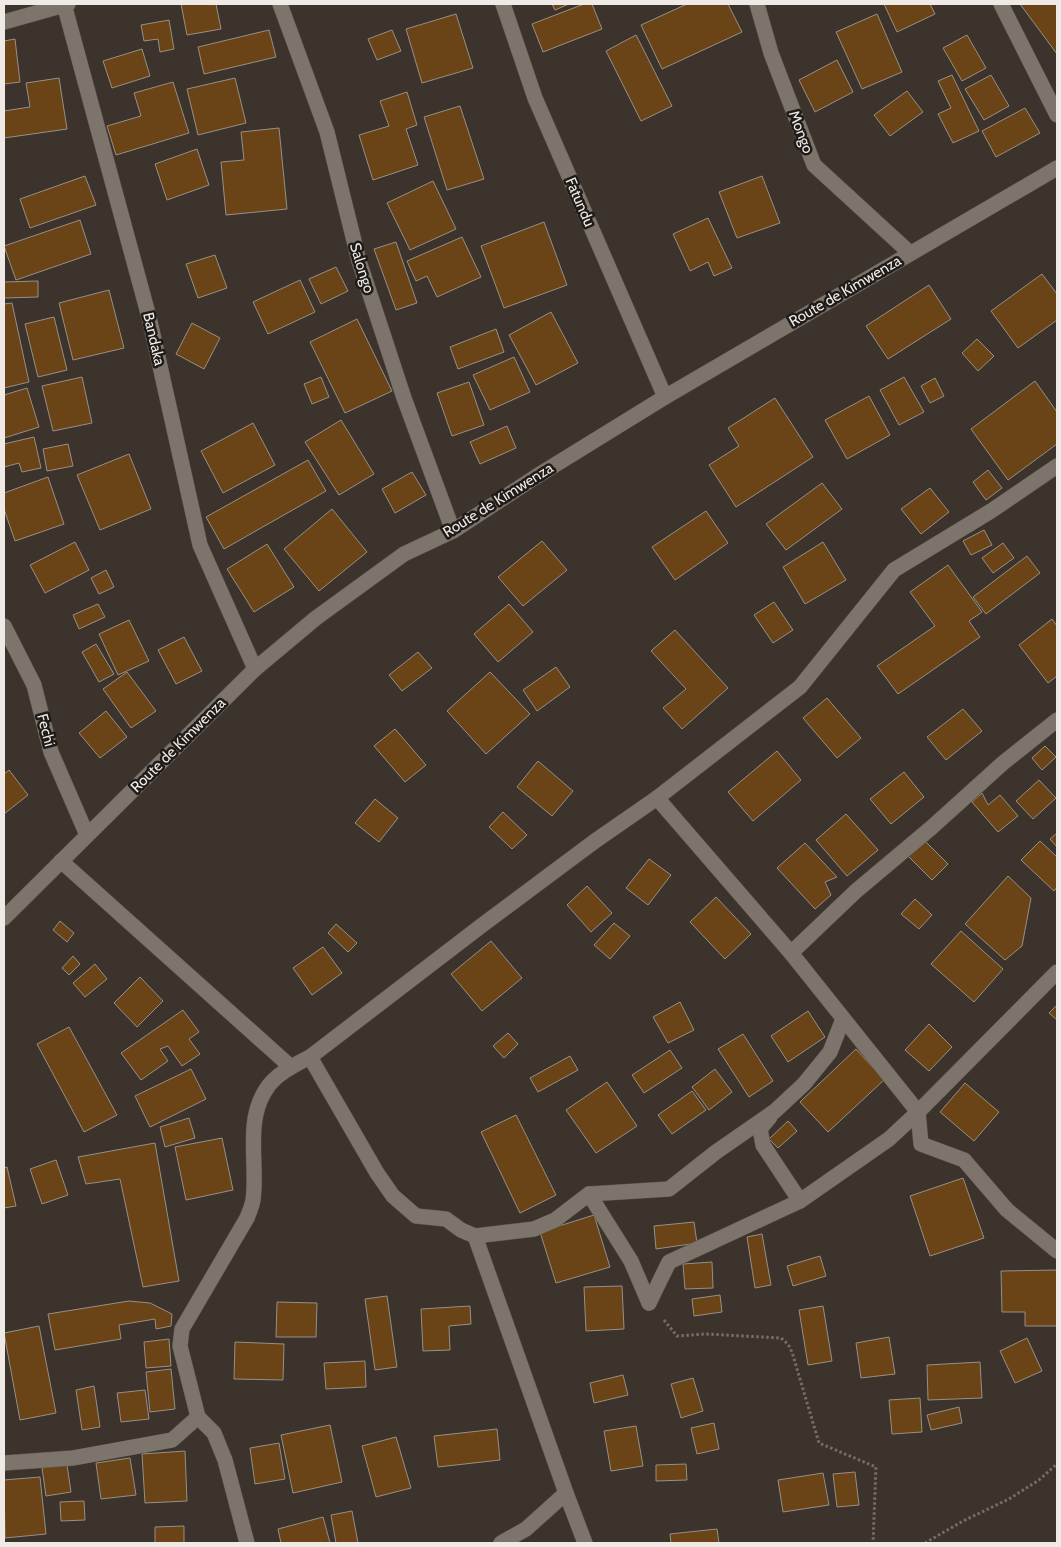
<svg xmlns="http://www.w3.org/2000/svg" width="1061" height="1547" font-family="Cabin,sans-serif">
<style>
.building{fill:#6a4417;stroke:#988f86}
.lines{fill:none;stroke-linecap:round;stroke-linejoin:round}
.service-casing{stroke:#57514a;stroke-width:16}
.minor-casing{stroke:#57514a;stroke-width:16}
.tertiary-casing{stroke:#57514a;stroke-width:16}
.path{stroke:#756e68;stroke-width:3;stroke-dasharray:2.5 2.5;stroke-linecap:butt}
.service{stroke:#7d746b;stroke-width:15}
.minor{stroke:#7d746b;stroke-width:15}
.tertiary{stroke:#7d746b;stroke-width:15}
.labels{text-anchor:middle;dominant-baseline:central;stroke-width:5;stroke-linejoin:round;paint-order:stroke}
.street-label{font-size:15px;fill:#efeae5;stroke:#1f1b18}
</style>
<rect width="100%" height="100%" fill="#3b332c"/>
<g class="building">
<polygon points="181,4 216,4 221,29 187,35"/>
<polygon points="552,4 569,4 555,10"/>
<polygon points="584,4 592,4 602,29 543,52 532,24"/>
<polygon points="687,4 728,4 742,32 662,69 641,25"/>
<polygon points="884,4 930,4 935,14 897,32"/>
<polygon points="1020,4 1057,4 1057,54"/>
<polygon points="456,14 473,68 422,83 406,29"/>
<polygon points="877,14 902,72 862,89 836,32"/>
<polygon points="169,20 174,49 160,52 158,39 144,41 141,25"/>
<polygon points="269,30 276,57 204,74 198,47"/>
<polygon points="392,30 401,51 377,60 368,39"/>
<polygon points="636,35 672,106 641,121 606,51"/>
<polygon points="967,35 986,68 962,81 943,48"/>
<polygon points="15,39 20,82 4,84 4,41"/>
<polygon points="142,49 150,76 112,88 103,61"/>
<polygon points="837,60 853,92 815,112 799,80"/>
<polygon points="952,75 979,131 953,143 938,114 951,108 938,81"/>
<polygon points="991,75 1009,106 984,120 965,89"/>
<polygon points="59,78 67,129 4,138 4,111 30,107 26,83"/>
<polygon points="235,78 246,123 198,135 187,89"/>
<polygon points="173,82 189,133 116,155 107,126 141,116 134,93"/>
<polygon points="907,91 923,112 890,136 874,115"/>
<polygon points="407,92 417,125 406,129 418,165 373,180 359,135 389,126 380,101"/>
<polygon points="460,106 484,179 447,190 424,117"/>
<polygon points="1025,108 1040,133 996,157 982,131"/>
<polygon points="279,128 287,209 226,215 221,162 244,160 241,132"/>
<polygon points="197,149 209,185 167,200 155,164"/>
<polygon points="85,176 96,205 30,228 20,199"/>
<polygon points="762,176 780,223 737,238 719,192"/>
<polygon points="433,181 456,229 410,250 387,203"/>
<polygon points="708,218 732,268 714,276 708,262 690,271 673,234"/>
<polygon points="80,220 91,254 16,280 4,246"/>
<polygon points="544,222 567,285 504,308 481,246"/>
<polygon points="462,237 481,277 437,297 427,276 416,281 407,261"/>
<polygon points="396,242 417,303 396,310 374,249"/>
<polygon points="215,255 227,288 198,298 186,264"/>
<polygon points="336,267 348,291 321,304 309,279"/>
<polygon points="1042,274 1057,294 1057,320 1018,348 991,311"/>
<polygon points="300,280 315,312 268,334 253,302"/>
<polygon points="38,281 38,297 4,298 4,282"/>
<polygon points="929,285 951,319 888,359 866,326"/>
<polygon points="109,290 124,348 73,360 59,303"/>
<polygon points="12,303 29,382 4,388 4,304"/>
<polygon points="551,312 578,363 536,385 509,335"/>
<polygon points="54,317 67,370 38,377 25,324"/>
<polygon points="357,319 392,391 345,413 310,342"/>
<polygon points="192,323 220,338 204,369 176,354"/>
<polygon points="496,329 504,352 458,369 450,347"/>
<polygon points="977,339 994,356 978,371 962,353"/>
<polygon points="514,357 530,392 490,410 473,375"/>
<polygon points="82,377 92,423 53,431 42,386"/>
<polygon points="321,377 329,397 312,404 304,384"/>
<polygon points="904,377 924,412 899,425 880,390"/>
<polygon points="935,378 944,396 930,403 921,386"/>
<polygon points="1035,381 1057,412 1057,444 1008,480 971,429"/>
<polygon points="469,382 484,425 452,436 437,393"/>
<polygon points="27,388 39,427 4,438 4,395"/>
<polygon points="869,396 890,435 847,459 825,420"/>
<polygon points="775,398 813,457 736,507 709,465 739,446 728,428"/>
<polygon points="341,420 374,474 339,495 305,442"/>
<polygon points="253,423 275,465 223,493 201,451"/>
<polygon points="507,426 516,448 480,464 470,442"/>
<polygon points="34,437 41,468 22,472 19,463 4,467 4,444"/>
<polygon points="68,444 73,466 47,471 43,449"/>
<polygon points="129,454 151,509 100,530 77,475"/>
<polygon points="308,460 326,491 224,549 206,517"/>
<polygon points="988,470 1002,488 986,500 973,482"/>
<polygon points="412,472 426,495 395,513 382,489"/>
<polygon points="48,477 64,524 15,541 4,509 4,493"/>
<polygon points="822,483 842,509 786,550 766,524"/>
<polygon points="930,488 949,512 921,534 901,509"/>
<polygon points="332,509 367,552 319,591 284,549"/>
<polygon points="706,511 728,543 675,580 652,547"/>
<polygon points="984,530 992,545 971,555 963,541"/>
<polygon points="542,541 567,570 523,606 498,577"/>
<polygon points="75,542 89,570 45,593 30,565"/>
<polygon points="823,542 846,580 805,604 783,567"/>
<polygon points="1003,543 1014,558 993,573 982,558"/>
<polygon points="267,544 294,587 254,612 227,569"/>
<polygon points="1027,556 1040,573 986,614 973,597"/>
<polygon points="948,565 982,612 969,621 980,637 898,694 877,666 935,626 910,592"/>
<polygon points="106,570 114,587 99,594 91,578"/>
<polygon points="774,602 793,630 773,643 754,615"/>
<polygon points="98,604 105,617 79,629 73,615"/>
<polygon points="509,604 533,632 498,662 474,634"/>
<polygon points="1052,619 1057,626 1057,676 1048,683 1019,645"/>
<polygon points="129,620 149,661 118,675 99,634"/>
<polygon points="675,630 728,688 682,729 663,708 686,689 651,651"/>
<polygon points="184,637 202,671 176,684 158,650"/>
<polygon points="96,644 114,674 99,682 82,652"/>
<polygon points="418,652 432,668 402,691 389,675"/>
<polygon points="556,667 570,687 537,711 523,690"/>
<polygon points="127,672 156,711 131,728 103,689"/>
<polygon points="490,672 530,714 486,754 447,711"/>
<polygon points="827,698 861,738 837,758 803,718"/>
<polygon points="963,709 982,731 946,760 927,737"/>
<polygon points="106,711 127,737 100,758 79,733"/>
<polygon points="395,729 426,765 405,782 374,746"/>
<polygon points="1045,746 1056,757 1042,770 1032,758"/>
<polygon points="777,751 801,780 753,821 728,792"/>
<polygon points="538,761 573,791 552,816 517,787"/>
<polygon points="9,770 28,795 4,814 4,774"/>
<polygon points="904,772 924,797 891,824 870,799"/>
<polygon points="1039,780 1056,798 1033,819 1016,801"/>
<polygon points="982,793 988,805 1000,795 1018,816 998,832 972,802"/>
<polygon points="375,799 398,818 379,842 355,823"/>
<polygon points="503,812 527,835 512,849 489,827"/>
<polygon points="846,814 878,850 847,876 816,840"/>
<polygon points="1057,833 1057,847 1050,839"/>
<polygon points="922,838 948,864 932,880 906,854"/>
<polygon points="1040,841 1057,857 1057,887 1054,891 1021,860"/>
<polygon points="805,843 837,877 825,882 831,895 815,909 777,868"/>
<polygon points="649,859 671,875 648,905 626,888"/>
<polygon points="1008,876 1031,898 1022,946 1005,960 965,924"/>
<polygon points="587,886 612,913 591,932 567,905"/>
<polygon points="716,897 751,934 725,959 690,922"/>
<polygon points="915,899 932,915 919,929 901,914"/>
<polygon points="60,921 74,933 67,942 53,930"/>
<polygon points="614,923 630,936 610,959 594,945"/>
<polygon points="336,924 357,943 348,952 328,933"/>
<polygon points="961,931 1003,969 974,1002 931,964"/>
<polygon points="491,941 522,978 482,1011 451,974"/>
<polygon points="323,947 342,973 312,995 293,968"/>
<polygon points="73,956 80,964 69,975 62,968"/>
<polygon points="95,964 107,979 85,997 73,983"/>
<polygon points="140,977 163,1001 137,1027 114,1003"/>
<polygon points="680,1002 694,1030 668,1043 653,1017"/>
<polygon points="1057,1005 1057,1020 1049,1013"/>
<polygon points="183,1010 199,1032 189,1039 200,1054 182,1066 168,1046 160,1049 168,1061 141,1080 121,1053"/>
<polygon points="808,1011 825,1037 788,1062 771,1036"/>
<polygon points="929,1024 952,1047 929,1071 905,1050"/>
<polygon points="69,1027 117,1115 84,1132 37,1044"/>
<polygon points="508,1033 518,1044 504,1058 493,1046"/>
<polygon points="743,1034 773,1081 749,1097 718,1049"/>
<polygon points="856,1049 884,1080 828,1132 800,1102"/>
<polygon points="670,1050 682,1068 644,1093 632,1075"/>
<polygon points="570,1056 578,1070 538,1092 530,1078"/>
<polygon points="191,1069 206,1099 150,1127 135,1096"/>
<polygon points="715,1069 732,1092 709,1110 692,1087"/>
<polygon points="607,1082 637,1126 596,1153 566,1110"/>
<polygon points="965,1083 999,1112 974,1141 940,1112"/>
<polygon points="692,1091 706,1110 672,1134 658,1115"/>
<polygon points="516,1115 556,1195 520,1213 481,1132"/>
<polygon points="189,1118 195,1138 165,1147 160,1127"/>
<polygon points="788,1121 797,1131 778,1148 769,1139"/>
<polygon points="222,1138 233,1190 186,1200 175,1147"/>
<polygon points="155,1143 179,1281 143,1287 120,1179 86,1184 78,1157"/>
<polygon points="56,1160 68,1195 42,1204 30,1169"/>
<polygon points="7,1167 16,1206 4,1208 4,1168"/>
<polygon points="963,1178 984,1238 930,1256 910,1196"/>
<polygon points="594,1215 610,1267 556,1283 540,1232"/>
<polygon points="694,1222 697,1243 656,1249 654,1226"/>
<polygon points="762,1234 771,1285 755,1288 747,1237"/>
<polygon points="820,1256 826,1276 793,1286 787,1266"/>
<polygon points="712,1262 713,1288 685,1289 683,1264"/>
<polygon points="1057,1270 1057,1326 1025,1326 1025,1312 1002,1312 1001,1271"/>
<polygon points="622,1286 624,1329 586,1331 584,1287"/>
<polygon points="720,1295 722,1312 694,1316 692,1299"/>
<polygon points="387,1296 397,1367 375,1370 365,1299"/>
<polygon points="129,1301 150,1303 172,1314 171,1326 156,1329 155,1319 119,1325 121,1339 55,1350 48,1314"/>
<polygon points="277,1302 317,1303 316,1337 276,1337"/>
<polygon points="470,1306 471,1324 449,1326 450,1350 423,1351 421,1309"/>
<polygon points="823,1306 832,1361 808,1365 799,1310"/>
<polygon points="39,1326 56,1413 20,1420 4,1333"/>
<polygon points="889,1337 895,1374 861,1378 856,1343"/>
<polygon points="1027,1338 1042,1371 1015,1383 1000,1351"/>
<polygon points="169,1339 171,1366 146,1368 144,1342"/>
<polygon points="235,1342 284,1344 283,1380 234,1379"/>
<polygon points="365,1361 366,1387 326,1389 324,1363"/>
<polygon points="980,1362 982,1398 928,1400 927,1365"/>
<polygon points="171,1369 175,1409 150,1412 146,1372"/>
<polygon points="623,1375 628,1395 594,1403 590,1383"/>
<polygon points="693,1378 703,1411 681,1418 671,1384"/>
<polygon points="94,1386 100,1427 82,1430 76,1390"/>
<polygon points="145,1390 149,1419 121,1422 117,1393"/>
<polygon points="920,1398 922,1432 892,1434 889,1400"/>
<polygon points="959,1407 962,1423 931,1430 927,1415"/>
<polygon points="714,1423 719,1449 697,1454 691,1428"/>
<polygon points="330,1425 342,1482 293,1493 281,1435"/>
<polygon points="636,1426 643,1466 611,1471 604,1431"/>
<polygon points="497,1429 500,1460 438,1467 434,1436"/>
<polygon points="396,1437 411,1488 376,1497 362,1446"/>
<polygon points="279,1443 285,1479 255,1484 250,1448"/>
<polygon points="185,1451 187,1501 145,1503 142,1454"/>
<polygon points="130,1458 136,1495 101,1499 96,1463"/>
<polygon points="686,1464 687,1480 656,1481 656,1465"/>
<polygon points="67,1465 71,1492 46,1496 42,1468"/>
<polygon points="855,1472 859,1505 837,1507 833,1474"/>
<polygon points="823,1473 829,1505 783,1512 778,1480"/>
<polygon points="40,1477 46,1534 5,1538 4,1480"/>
<polygon points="84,1501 85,1520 61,1521 60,1502"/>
<polygon points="352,1511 358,1543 336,1543 331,1515"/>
<polygon points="323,1517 330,1543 281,1543 278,1529"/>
<polygon points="184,1526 184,1543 155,1543 155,1527"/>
<polygon points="717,1529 719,1543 671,1543 670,1534"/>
</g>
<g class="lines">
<defs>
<g id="service">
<polyline points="791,953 856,891 931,828 1003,763 1057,720"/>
<polyline points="918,1112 1057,972"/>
</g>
<g id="minor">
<polyline points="64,4 149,317 200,545 255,669"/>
<polyline points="280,4 327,132 359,261 404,398 453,531"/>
<polyline points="503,4 535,98 665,397"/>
<polyline points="757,4 771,53 814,165 910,253"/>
<polyline points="1001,4 1057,115"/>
<polyline points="4,22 68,4"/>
<polyline points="4,626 34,685 51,752 87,835"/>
<polyline points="657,798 791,953 918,1112 921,1144 964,1160 1007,1210 1057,1251"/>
<polyline points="61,861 291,1067"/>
<polyline points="310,1057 377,1173 393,1196 416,1216 446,1219 461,1230 475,1236 534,1229 555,1220 589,1194 669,1189 716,1152 775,1111 804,1084 830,1052 843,1019"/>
<polyline points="770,1117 760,1129 763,1145 800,1201"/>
<polyline points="589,1194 631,1261 649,1303"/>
<polyline points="475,1236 566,1493 585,1543"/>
<polyline points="649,1303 669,1262 800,1201 889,1139 918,1112"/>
<polyline points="4,1463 73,1458 172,1440 198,1417"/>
<path d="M 247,1543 L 225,1460 L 214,1433 L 198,1417 L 180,1346 L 182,1329 L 247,1218 C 249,1213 252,1206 253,1200 C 258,1165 245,1123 265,1091 C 274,1075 294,1065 310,1057 L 481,926 L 595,841 L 657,798 L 800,687 L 894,570 L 991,511 L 1057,466"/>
<polyline points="501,1543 526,1529 566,1493"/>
</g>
<polyline id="tertiary" points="4,918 255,669 316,618 404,554 453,531 537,476 665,397 1057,168"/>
</defs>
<use href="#service" class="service-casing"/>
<use href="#minor" class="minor-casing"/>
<use href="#tertiary" class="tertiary-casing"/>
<g class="path">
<polyline points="664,1320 677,1336 705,1334 781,1338 788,1344 792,1352 819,1443 876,1467 873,1543"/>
<polyline points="925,1543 963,1521 1009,1499 1039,1480 1057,1464"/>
</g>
<use href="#service" class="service"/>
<use href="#minor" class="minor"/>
<use href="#tertiary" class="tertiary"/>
</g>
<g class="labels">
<g class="street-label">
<text transform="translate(801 132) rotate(69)">Mongo</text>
<text transform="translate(580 202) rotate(67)">Fatundu</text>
<text transform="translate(362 268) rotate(73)">Salongo</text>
<text transform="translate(845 291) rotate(-30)">Route de Kimwenza</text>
<text transform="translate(154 339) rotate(77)">Bandaka</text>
<text transform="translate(498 500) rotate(-32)">Route de Kimwenza</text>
<text transform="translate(46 730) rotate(75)">Fechi</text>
<text transform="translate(178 745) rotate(-45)">Route de Kimwenza</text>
</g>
</g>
<rect width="1061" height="1547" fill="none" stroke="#efeae5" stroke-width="10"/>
</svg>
